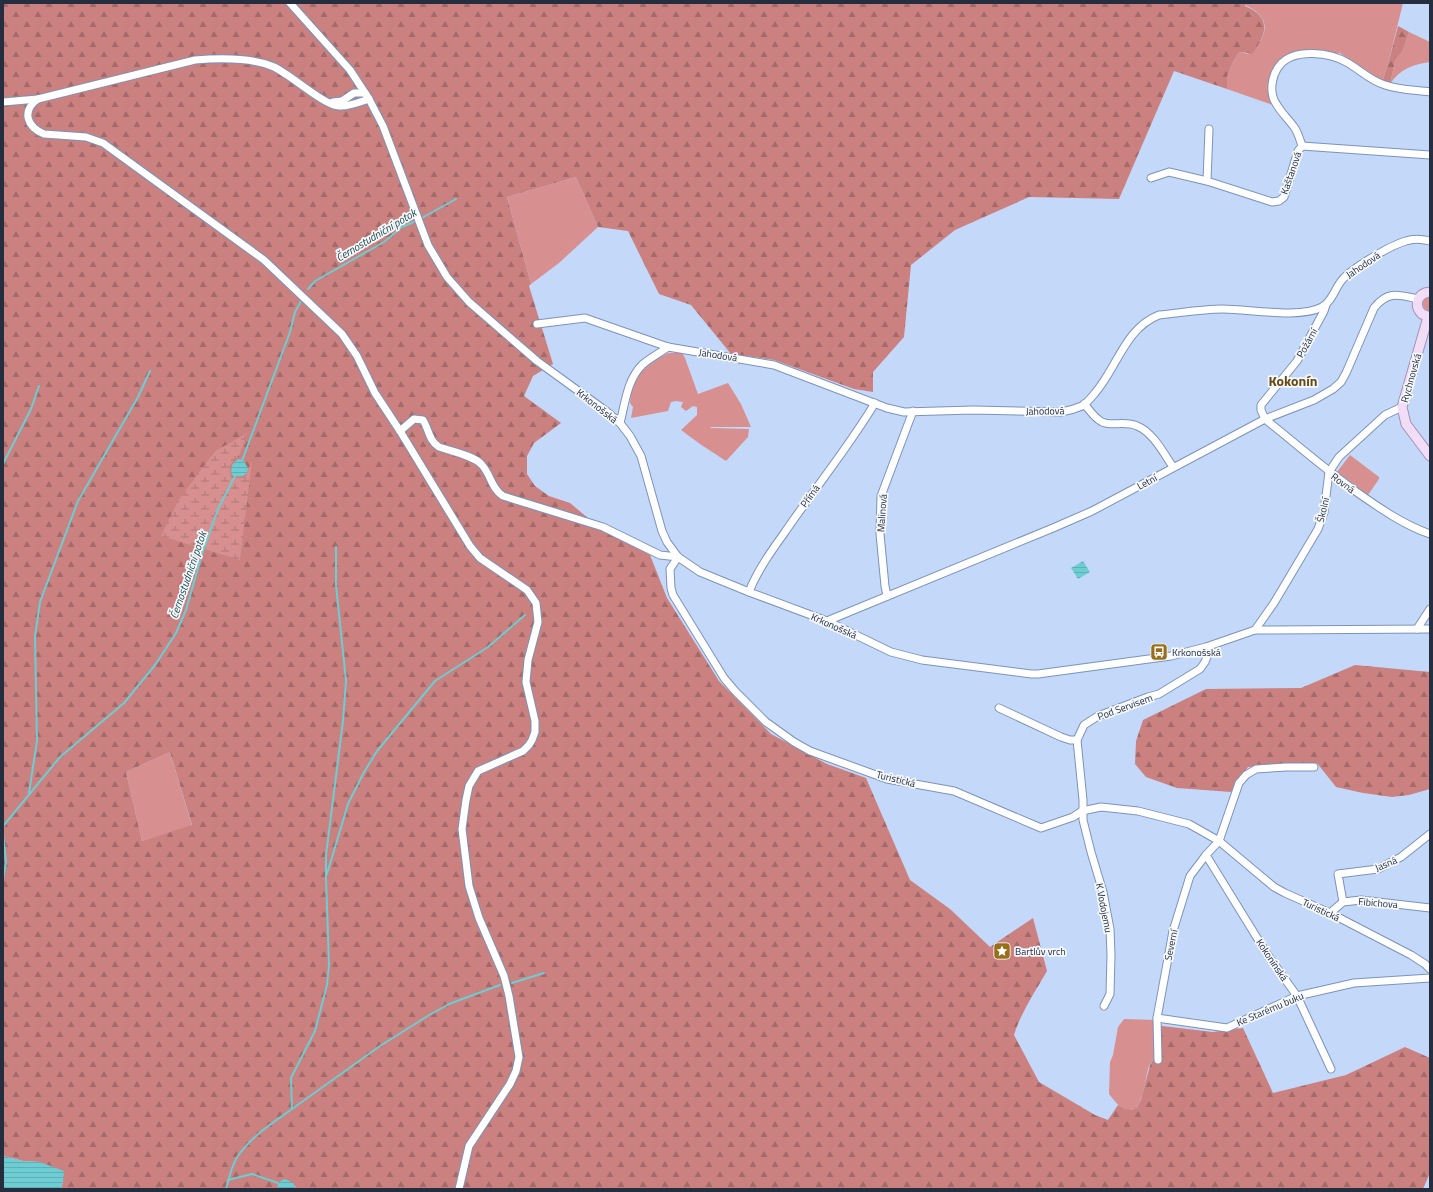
<svg xmlns="http://www.w3.org/2000/svg" width="1433" height="1192" font-family="'Titillium Web',sans-serif">
<style>
.grass{fill:#d7908f}
.forest{fill:url(#forest-firs);fill-rule:evenodd}
.wetland{fill:url(#wetland-marsh)}
.water{fill:url(#water-rules)}
.lines{fill:none;stroke-linecap:round;stroke-linejoin:round}
.stream{stroke:#6dcdd2;stroke-width:2}
.minor-casing{stroke:#7b93ba;stroke-width:9}
.major-casing{stroke:#a591b3;stroke-width:11}
.minor{stroke:#fff;stroke-width:7}
.major{stroke:#f2ddf7;stroke-width:9}
.labels{text-anchor:middle;dominant-baseline:central;stroke-width:3.5;stroke-linejoin:round;paint-order:stroke}
.street-label{font-size:10px;fill:#252e3e;stroke:#f5f8fc}
.poi-label{font-size:10px;fill:#252e3e;stroke:#f5f8fc;text-anchor:start}
.water-label{font-size:11px;font-style:italic;fill:#204c4f;stroke:#f5f8fc}
.district-label{font-size:14px;font-weight:bold;fill:#674a12;stroke:#f5f8fc}
</style>
<defs>
<pattern id="forest-firs" width="22" height="20" patternUnits="userSpaceOnUse"><rect width="22" height="20" fill="#ca8180"/><path d="M5 1l3.5 6h-7zM16 11l3.5 6h-7z" fill="#a46a6a"/></pattern>
<pattern id="wetland-marsh" width="20" height="14" patternUnits="userSpaceOnUse"><rect width="20" height="14" fill="#d7908f"/><path d="M1 5h8M5 5V1M11 12h8M15 12V8" fill="none" stroke="#ae7676"/></pattern>
<pattern id="water-rules" width="6" height="5" patternUnits="userSpaceOnUse"><rect width="6" height="5" fill="#6dcdd2"/><path d="M0 2.5h6" fill="none" stroke="#5eb0b5"/></pattern>
</defs>
<rect width="100%" height="100%" fill="#c4d8fa"/>
<g class="grass">
<path d="M 1246,3 L 1403,3 L 1387,68 L 1382,82 L 1340,53 L 1328,54 L 1301,51 L 1287,55 L 1272,70 L 1269,81 L 1269,94 L 1273,105 L 1227,89 L 1227,77 L 1233,62 L 1238,53 L 1242,52 L 1248,54 C 1255,51 1257,47 1261,40 C 1270,23 1262,13 1245,5 Z"/>
<path d="M 1409,32 L 1430,42 L 1430,62 C 1413,64 1400,69 1390,84 L 1395,61 L 1403,50 Z"/>
<polygon points="576,177 598,227 559,263 531,284 507,197"/>
<path d="M 1426,297 L 1430,297 L 1430,311 C 1422,310 1421,302 1426,297 Z"/>
<path d="M 669,353 L 682,353 L 685,358 L 698,394 L 728,383 L 741,404 L 751,427 L 710,427 L 711,428 L 749,429 L 748,437 L 726,461 L 700,444 L 681,430 L 697,415 L 697,407 L 693,406 L 686,411 L 681,407 L 683,402 L 676,401 L 671,402 L 668,411 L 631,418 L 633,407 L 630,403 C 632,381 635,376 652,363 C 658,359 663,355 669,353 Z"/>
<polygon points="1350,455 1379,477 1379,479 1368,495 1337,472"/>
<polygon points="170,752 192,826 142,841 126,772"/>
<path d="M 1124,1019 L 1156,1020 C 1156,1032 1156,1044 1155,1055 C 1154,1059 1151,1062 1149,1066 C 1145,1076 1144,1109 1131,1110 C 1121,1111 1114,1100 1109,1094 L 1110,1062 L 1113,1055 L 1118,1027 Z"/>
</g>
<g class="forest">
<path d="M 3,3 L 1246,3 L 1245,6 C 1272,17 1267,34 1252,54 L 1242,52 L 1238,53 L 1233,62 L 1227,77 L 1227,89 L 1174,71 L 1119,199 L 1029,197 L 955,230 L 911,265 L 904,337 L 873,372 L 873,392 L 854,389 L 774,360 L 731,354 L 691,305 L 659,294 L 628,231 L 598,227 L 576,177 L 507,197 L 531,284 L 529,286 L 553,364 L 533,376 L 524,396 L 561,423 L 534,443 L 527,456 L 527,474 L 535,486 L 549,496 L 570,503 L 601,529 L 650,555 L 667,598 L 719,681 L 771,734 L 827,764 L 866,778 L 910,880 L 950,909 L 990,947 L 1033,918 L 1047,971 C 1035,992 1021,1012 1014,1035 L 1039,1082 L 1095,1115 L 1108,1120 L 1118,1105 L 1125,1109 L 1132,1110 L 1137,1107 L 1141,1100 L 1150,1065 L 1155,1056 L 1154,1028 L 1162,1026 L 1213,1032 L 1243,1028 L 1273,1093 L 1346,1075 L 1405,1047 L 1430,1058 L 1430,1173 L 1423,1189 L 296,1189 L 295,1186 L 279,1183 L 277,1189 L 61,1189 L 63,1181 L 40,1162 L 23,1161 L 3,1156 ZM 170,752 L 192,825 L 142,841 L 126,772 Z"/>
<polygon points="1398,26 1409,32 1403,50 1395,61 1390,84 1382,82 1387,68"/>
<polygon points="1355,665 1430,672 1430,789 1409,795 1392,797 1363,793 1336,787 1317,763 1248,767 1231,792 1177,788 1146,777 1135,764 1136,741 1143,720 1206,689 1301,688"/>
</g>
<polygon class="wetland" points="247,433 240,454 229,466 231,478 245,478 252,461 240,560 161,536 178,501 214,452"/>
<g class="water">
<polygon points="238,459 243,460 248,468 247,473 243,476 234,477 231,473 232,465"/>
<polygon points="1083,561 1090,572 1078,579 1071,568"/>
<polygon points="3,1156 23,1161 40,1162 64,1171 63,1181 61,1189 3,1189"/>
<path d="M 285,1179 L 293,1183 L 296,1189 L 277,1189 C 278,1184 280,1180 285,1179 Z"/>
</g>
<g class="lines">
<g class="stream">
<polyline points="420,219 456,199"/>
<polyline points="308,289 315,281 384,242 402,227 416,221"/>
<polyline points="242,461 290,332 295,312 301,301"/>
<polyline points="3,464 31,409 39,386"/>
<polyline points="29,793 37,741 35,637 40,602 78,501 138,397 150,371"/>
<polyline points="3,828 4,825 60,757 124,703 155,665 176,633 186,610 202,554 218,509 235,476"/>
<polyline points="3,833 6,862 3,880"/>
<polyline points="327,874 348,804 363,774 377,751 435,681 488,647 525,615"/>
<polyline points="512,983 544,973"/>
<polyline points="292,1109 380,1046 426,1017 449,1004 500,985"/>
<polyline points="228,1180 252,1174 278,1183"/>
<path d="M 226,1189 C 229,1179 231,1168 236,1159 C 250,1137 271,1124 292,1109 L 291,1078 L 315,1031 L 327,985 L 329,965 L 326,878 L 326,855 L 343,721 L 346,681 L 336,585 L 336,547"/>
</g>
<defs>
<g id="minor">
<polyline points="290,3 350,70 369,99 383,126 428,245 447,277 469,302 537,361 606,411 620,423 630,436 641,456 662,531 667,542 678,557 700,572 749,592 827,621 891,652 922,660 1031,674 1038,674 1171,656 1206,647 1255,630 1430,629"/>
<path d="M 369,99 C 360,102 349,107 339,106 C 325,106 291,75 274,67 C 251,57 220,58 195,60 L 38,99 C 21,111 27,127 44,134 L 86,137 L 103,143 L 264,260 L 342,334 L 357,356 L 375,393 L 400,431 L 470,546 L 480,558 L 527,590 L 536,603 L 538,622 L 528,660 L 526,682 L 535,721 L 535,732 L 532,740 L 529,745 L 523,751 L 478,771 L 469,786 L 466,800 L 462,829 L 469,886 L 479,918 L 504,976 L 509,996 L 519,1057 L 516,1071 L 510,1084 L 469,1146 L 459,1189"/>
<polyline points="3,102 38,99"/>
<polyline points="333,102 342,101 354,93 365,93"/>
<polyline points="1209,129 1207,181 1272,202 1279,201 1284,197 1298,151 1302,146 1430,155"/>
<path d="M 1302,146 C 1300,140 1298,132 1294,127 C 1287,117 1276,108 1273,97 C 1270,87 1273,73 1280,65 C 1294,48 1330,52 1348,63 C 1360,70 1371,81 1385,85 C 1399,90 1415,90 1430,92"/>
<polyline points="1151,178 1169,172 1207,181"/>
<path d="M 1326,305 L 1324,311 L 1297,361 L 1261,405 L 1261,410 L 1265,419 C 1296,444 1326,470 1358,493 C 1381,509 1404,525 1430,534"/>
<path d="M 537,324 L 585,318 L 668,347 L 774,365 L 887,408 L 904,412 L 973,410 L 1061,412 C 1068,411 1075,409 1082,406 C 1087,403 1091,398 1095,393 C 1117,368 1125,328 1159,315 C 1180,313 1202,309 1223,309 C 1249,309 1300,319 1322,307 C 1332,302 1335,288 1342,280 C 1352,268 1391,245 1406,241 C 1414,238 1422,239 1430,241"/>
<path d="M 1084,404 C 1089,409 1093,416 1099,420 C 1108,428 1124,420 1137,426 C 1153,432 1164,454 1173,467"/>
<path d="M 620,423 C 625,404 627,380 642,365 C 650,358 660,353 668,347"/>
<path d="M 400,431 L 414,419 L 423,420 C 429,430 429,441 439,447 C 451,451 475,456 482,465 C 491,475 491,488 503,496 L 603,527 L 660,555 L 678,557"/>
<polyline points="678,557 670,569 671,588 673,595 724,678 735,691 766,722 794,742 810,751 887,779 954,791 1041,828 1073,817 1082,811 1101,807 1138,811 1189,824 1219,841 1274,887 1285,893 1330,913 1411,955 1425,964 1430,969"/>
<path d="M 749,592 C 757,571 772,550 785,532 C 815,488 848,448 875,403"/>
<polyline points="887,596 885,586 880,534 881,496 913,411"/>
<path d="M 827,621 L 1053,528 L 1092,511 L 1265,419 L 1314,400 L 1333,389 L 1341,382 L 1346,373 L 1374,308 C 1388,290 1399,295 1418,299"/>
<polyline points="1417,629 1430,609"/>
<polyline points="1255,630 1274,603 1318,529 1324,512 1329,472 1339,457 1385,415 1402,407"/>
<polyline points="999,708 1061,737 1070,740 1077,740"/>
<polyline points="1206,855 1267,954 1297,996 1331,1069"/>
<polyline points="1343,902 1338,874 1378,869 1401,857 1430,834"/>
<polyline points="1330,913 1343,902 1361,900 1430,908"/>
<polyline points="1104,1006 1110,994 1111,955 1110,929 1103,892 1091,852 1083,820 1083,800 1077,740 1084,725 1098,716 1148,697 1159,694 1200,669 1205,662 1208,654 1206,647"/>
<polyline points="1157,1018 1227,1028 1297,996 1354,983 1430,978"/>
<polyline points="1158,1060 1157,1018 1173,931 1190,876 1206,855 1219,841 1239,783 1246,775 1256,769 1287,767 1314,767"/>
</g>
<g id="major">
<path d="M 1430,292 C 1418,293 1413,305 1422,314 L 1430,317"/>
<polyline points="1428,317 1402,407 1406,424 1430,456"/>
</g>
</defs>
<use href="#minor" class="minor-casing"/>
<use href="#major" class="major-casing"/>
<use href="#minor" class="minor"/>
<use href="#major" class="major"/>
</g>
<defs>
<symbol id="bus-square" viewBox="-11 -11 22 22"><rect x="-9" y="-9" width="18" height="18" rx="4" fill="#976e1a" stroke="#f5f8fc"/><path d="M-5-6H5V4H4V6H2V4H-2V6H-4V4H-5ZM-3.5-4V0h7V-4ZM-3.5 1.2v1.5H-2V1.2ZM2 1.2v1.5H3.5V1.2Z" fill="#fff"/></symbol>
<symbol id="sight-square" viewBox="-11 -11 22 22"><rect x="-9" y="-9" width="18" height="18" rx="4" fill="#976e1a" stroke="#f5f8fc"/><path d="M0-6L1.8-2.2L6-1.7L2.9 1.2L3.7 5.4L0 3.3L-3.7 5.4L-2.9 1.2L-6-1.7L-1.8-2.2Z" fill="#fff"/></symbol>
</defs>
<g fill-rule="evenodd">
<use href="#bus-square" x="1149" y="642" width="20" height="20"/>
<use href="#sight-square" x="992" y="941" width="20" height="20"/>
</g>
<g class="labels">
<g class="street-label">
<text transform="translate(1291 173) rotate(-71)">Kaštanová</text>
<text transform="translate(1363 265) rotate(-34)">Jahodová</text>
<text transform="translate(1307 343) rotate(-61)">Požární</text>
<text transform="translate(718 355) rotate(9)">Jahodová</text>
<text transform="translate(1411 378) rotate(-74)">Rychnovská</text>
<text transform="translate(597 406) rotate(38)">Krkonošská</text>
<text transform="translate(1045 411) rotate(-1)">Jahodová</text>
<text transform="translate(1147 482) rotate(-29)">Letní</text>
<text transform="translate(1343 483) rotate(36)">Rovná</text>
<text transform="translate(810 496) rotate(-54)">Přímá</text>
<text transform="translate(1323 510) rotate(-77)">Školní</text>
<text transform="translate(882 513) rotate(-86)">Malinová</text>
<text transform="translate(834 626) rotate(24)">Krkonošská</text>
<text transform="translate(1125 707) rotate(-20)">Pod Servisem</text>
<text transform="translate(896 779) rotate(14)">Turistická</text>
<text transform="translate(1386 864) rotate(-23)">Jasná</text>
<text transform="translate(1378 903) rotate(5)">Fibichova</text>
<text transform="translate(1104 908) rotate(79)">K Vodojemu</text>
<text transform="translate(1321 910) rotate(25)">Turistická</text>
<text transform="translate(1171 945) rotate(-78)">Severní</text>
<text transform="translate(1272 960) rotate(56)">Kokonínská</text>
<text transform="translate(1270 1009) rotate(-23)">Ke Starému buku</text>
</g>
<g class="poi-label">
<text x="1172" y="652">Krkonošská</text>
<text x="1015" y="951">Bartlův vrch</text>
</g>
<g class="water-label">
<text transform="translate(376 235) rotate(-31)">Černostudniční potok</text>
<text transform="translate(188 575) rotate(-71)">Černostudniční potok</text>
</g>
<g class="district-label">
<text x="1293" y="380">Kokonín</text>
</g>
</g>
<rect width="1433" height="1192" fill="none" stroke="#252e3e" stroke-width="8"/>
</svg>
